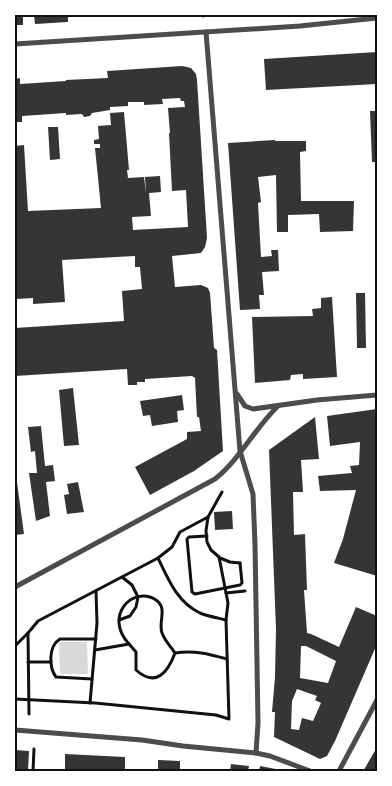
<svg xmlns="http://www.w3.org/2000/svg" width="392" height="786" font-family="Lato,sans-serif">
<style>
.water{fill:#d9d9d9}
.building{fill:#353535;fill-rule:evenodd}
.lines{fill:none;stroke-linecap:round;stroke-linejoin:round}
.path{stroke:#111;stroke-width:3}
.minor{stroke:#4c4c4c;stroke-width:5}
.neatline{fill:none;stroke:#111;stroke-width:2}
</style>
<rect width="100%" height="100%" fill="#fff"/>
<polygon class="water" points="59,642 87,642 88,674 60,674"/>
<g class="building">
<rect x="15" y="15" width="8" height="10"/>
<polygon points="34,15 68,15 68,22 35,24"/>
<polygon points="377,52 377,84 266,90 264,59"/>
<polygon points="182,66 191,68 196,74 197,80 207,238 205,247 201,253 172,256 175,287 201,285 208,288 210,293 214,348 217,350 223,451 194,471 150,495 135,467 187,439 187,432 201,431 199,417 197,417 195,378 192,376 145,379 145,382 137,382 137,385 128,385 127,369 15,376 15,328 124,321 122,291 142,289 140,267 135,267 135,256 62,260 65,302 33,304 33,298 16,299 15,146 24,145 28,211 101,208 95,148 100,148 100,144 94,144 94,140 99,139 98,126 111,125 110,113 124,112 129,170 127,170 128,178 144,177 146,193 145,177 160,176 161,192 149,193 151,216 132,217 133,230 188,227 186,190 172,191 169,133 170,133 168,108 185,107 184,101 181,101 180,98 162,99 163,104 144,105 144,102 128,102 128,106 110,107 110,110 92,113 90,116 84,117 82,114 66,115 66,113 22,116 22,122 15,122 15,79 20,78 20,84 66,81 66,80 108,78 107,71"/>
<polygon points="370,111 377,111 377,162 372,162"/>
<polygon points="48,127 58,127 60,159 50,160"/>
<polygon points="275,140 275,141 306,141 306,151 300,152 301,201 354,201 353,231 320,232 319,214 288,215 288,232 277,232 276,175 258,177 261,202 258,203 261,257 272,256 271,250 278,250 279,271 262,272 264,295 259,295 260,309 240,310 228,143"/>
<polygon points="356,293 365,293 366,348 357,348"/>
<polygon points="332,297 337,377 303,379 303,374 291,375 290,380 255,383 252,317 313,316 312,309 321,308 321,298"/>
<polygon points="73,388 79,445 64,446 59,390"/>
<polygon points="182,395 184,410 177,411 178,422 152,426 150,415 143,416 140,401"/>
<polygon points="377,409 377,576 334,563 343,539 356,490 320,491 318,476 352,473 350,466 359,465 360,442 330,446 327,416"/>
<path d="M 315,417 L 319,459 L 301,460 L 303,492 L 293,492 L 294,535 L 305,534 L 307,590 L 304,590 L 307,633 L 311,634 L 339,647 L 356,607 L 377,616 L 377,644 L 335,741 L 327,756 L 320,759 L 274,737 L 275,712 L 272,712 L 275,677 L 276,629 L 269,450 ZM 301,646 L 306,646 L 336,661 L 328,683 L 300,678 ZM 297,689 L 317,696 L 315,700 L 321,703 L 313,721 L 302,718 L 299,730 L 291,729 L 292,701 Z"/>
<polygon points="41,426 45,466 53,465 55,481 46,482 50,516 36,521 29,473 37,473 35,451 31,452 28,427"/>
<polygon points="15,475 16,475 24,534 15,535"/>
<polygon points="78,482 84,512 67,514 64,495 69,494 67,484"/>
<polygon points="232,511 233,529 215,530 214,512"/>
<polygon points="377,747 377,771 363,771 365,768"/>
<polygon points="15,750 29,751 28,771 15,771"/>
<polygon points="65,754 125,757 125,771 65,770"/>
<polygon points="158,760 180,761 180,771 158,771"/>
<polygon points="231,764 249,766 248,771 230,771"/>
<polygon points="260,766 281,770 281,771 259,771"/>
</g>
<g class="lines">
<g class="path">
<polyline points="203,15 203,16"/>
<polyline points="207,536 189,537 187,539 192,592 195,594 240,585 242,583 240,563"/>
<path d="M 158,558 C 168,579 177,602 200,613 C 207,616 218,618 226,620"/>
<polyline points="220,558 230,562 240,563"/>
<polyline points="226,593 245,591"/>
<polyline points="119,620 130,616 136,607 138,597 132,585 122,577"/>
<path d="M 129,644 L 136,652 L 136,670 C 156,688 168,672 175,653 C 194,650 209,654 227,659"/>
<polyline points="15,646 28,633"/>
<path d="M 95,650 L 129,644 C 103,616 133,585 156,600 C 168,608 158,622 162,633 C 165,641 171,647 175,653"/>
<polyline points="28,662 51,662"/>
<path d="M 92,679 L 56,677 C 49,668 48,646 60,639 L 96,639"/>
<polyline points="15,699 95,703 216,715 229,719 226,620 228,603 219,557 211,550 207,542 206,531 208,517 222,492"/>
<polyline points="90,703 97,623 96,591"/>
<polyline points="29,714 28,633 38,621 158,558 172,547 180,532 208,517"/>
<polyline points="33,771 34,749"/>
</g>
<g class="minor">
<polyline points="206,32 240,451 253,494 255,544 258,723 256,753"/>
<polyline points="15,44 300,26 377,18"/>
<polyline points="237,394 245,406 253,409 317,400 377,395"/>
<path d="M 15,587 L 215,479 C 240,459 255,428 278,406"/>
<polyline points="15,730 142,740 183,746 256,753 270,756 310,771"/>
<polyline points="339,771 377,700"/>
</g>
</g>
<rect width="392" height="786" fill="none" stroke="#ffffff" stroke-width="32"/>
<rect x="16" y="16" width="360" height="754" class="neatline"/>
</svg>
